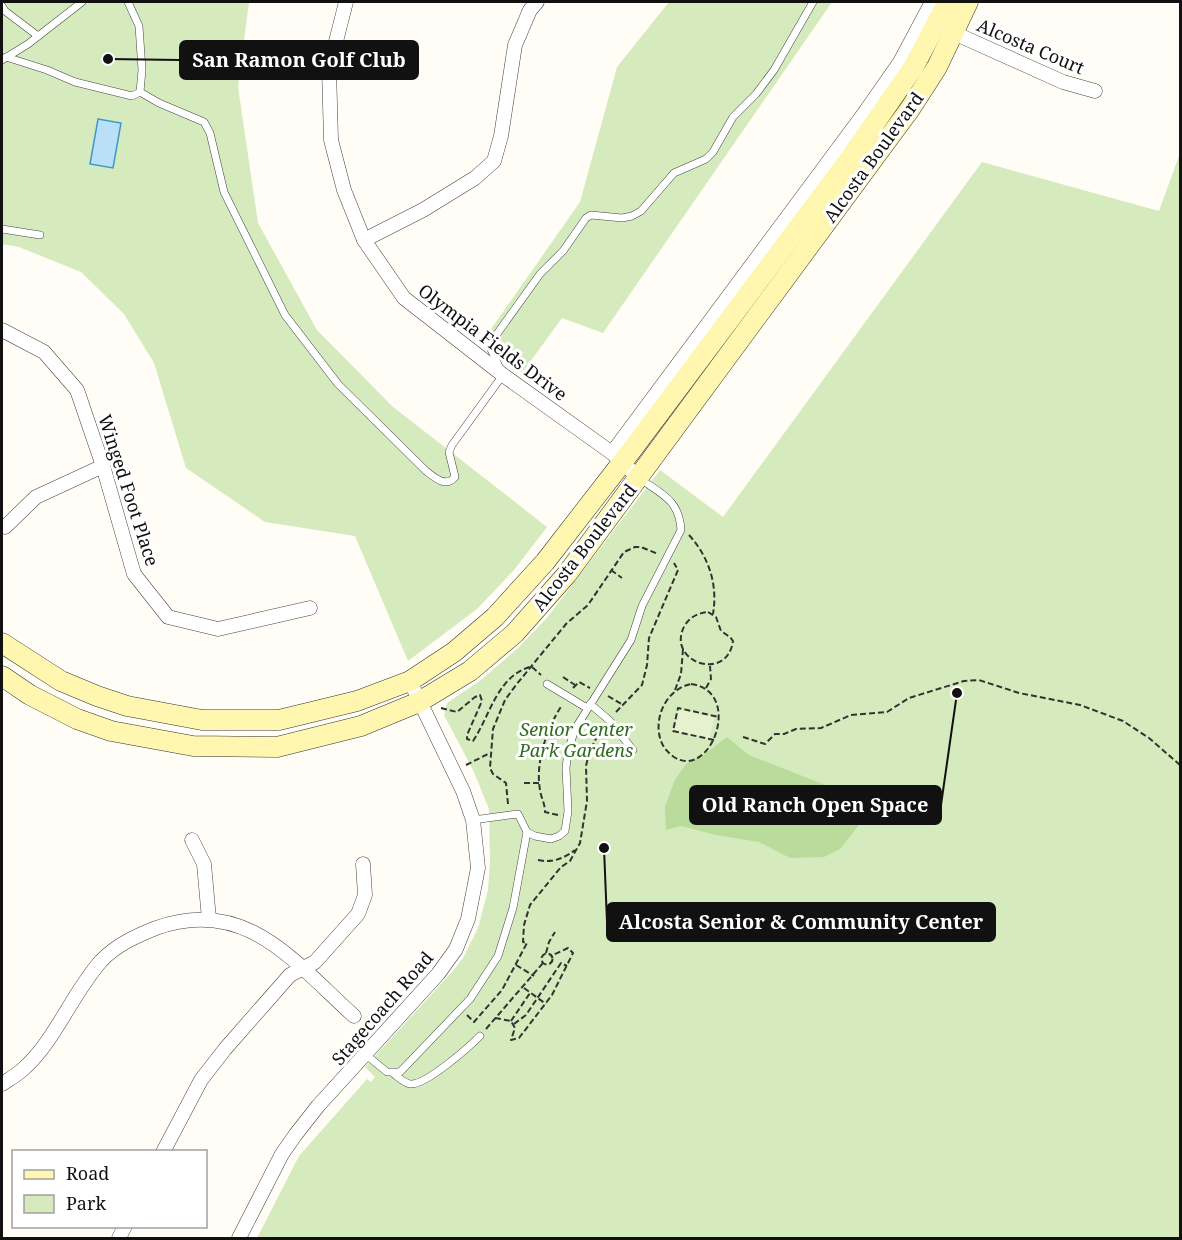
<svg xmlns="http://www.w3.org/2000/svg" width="1182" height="1240" font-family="'Noto Serif',serif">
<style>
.green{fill:#d5ebbd}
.forest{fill:#b9dc9c}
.pitch{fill:#e6f2cf}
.water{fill:#b9e0f7;stroke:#3f96cf;stroke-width:1.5}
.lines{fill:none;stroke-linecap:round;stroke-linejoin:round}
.lane-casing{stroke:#444;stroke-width:8}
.street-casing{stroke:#444;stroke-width:15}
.secondary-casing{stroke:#333;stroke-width:21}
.path{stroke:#333;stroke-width:2;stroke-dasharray:6 3;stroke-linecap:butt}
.lane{stroke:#fff;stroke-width:7}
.street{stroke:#fff;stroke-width:14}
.secondary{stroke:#fff6b0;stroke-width:20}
.labels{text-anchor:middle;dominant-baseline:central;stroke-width:6;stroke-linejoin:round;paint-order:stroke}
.street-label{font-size:18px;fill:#111;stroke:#fff}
.park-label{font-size:18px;font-style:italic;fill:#2f6b1f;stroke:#fff}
.leader{fill:none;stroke:#111;stroke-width:2}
.callout-dot{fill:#111;stroke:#fff;stroke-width:2}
.callout{fill:#111;stroke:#111;stroke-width:2}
.callout-label{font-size:20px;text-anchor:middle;font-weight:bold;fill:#fff}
</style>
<rect width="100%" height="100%" fill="#fffdf5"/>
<g class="green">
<polygon points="2,2 249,2 238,87 258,223 317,330 392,406 547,527 514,570 477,609 408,661 355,536 265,522 186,468 154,363 124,314 81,272 19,247 2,244"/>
<polygon points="669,2 832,2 603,333 562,318 522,373 482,342 580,202 617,67"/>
<polygon points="1180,153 1180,1238 257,1238 299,1156 367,1079 371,1082 375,1077 365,1067 452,972 463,958 478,928 488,890 490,863 489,809 473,770 444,715 447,703 481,680 517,649 546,619 660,470 723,517 982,162 1159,211"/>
</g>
<polygon class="forest" points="727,737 749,755 856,797 866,807 859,825 840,849 824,857 790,858 759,842 716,835 681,826 666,830 665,806 675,780 686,764 705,754"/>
<polygon class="pitch" points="679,709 714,717 710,738 674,731"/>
<polygon class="water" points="98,119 121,123 113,168 90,164"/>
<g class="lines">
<defs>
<g id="lane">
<polyline points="2,6 5,11 38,36"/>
<polyline points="6,57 47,70 75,82 132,96 140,92 142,70 139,26 128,2"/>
<polyline points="2,60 28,44 82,2"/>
<path d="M 140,92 L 159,103 L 204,122 L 210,133 L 224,192 L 285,315 L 338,384 L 426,471 C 435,478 446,488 455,477 L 449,452 L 452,445 L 503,375 L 489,345 L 540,274 L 563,251 L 586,218 L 591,215 L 622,218 L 632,216 L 641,211 L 674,173 L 706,159 L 713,152 L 733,117 L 756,94 L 774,70 L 813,2"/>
<polyline points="2,229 40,235"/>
<polyline points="547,684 587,708"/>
<polyline points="590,704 609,720 633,750"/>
<path d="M 473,820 L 518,814 L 527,832 L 535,836 L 551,839 L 559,836 L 565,831 L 568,811 L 566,768 L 568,751 L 575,729 L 631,640 L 642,606 L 681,530 C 679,499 661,494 639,478"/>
<polyline points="365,1054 387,1072 400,1072 470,999 498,956 513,908 527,832"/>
<path d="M 394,1074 C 398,1077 404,1083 410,1084 C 425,1086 469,1047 480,1036"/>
</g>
<g id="street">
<polyline points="346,2 329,69 331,140 344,190 364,240 404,298 503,375 612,453 638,477"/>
<polyline points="954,33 1063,82 1095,91"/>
<polyline points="364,240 423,210 475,178 494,161 501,136 515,45 530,10 537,2"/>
<polyline points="2,330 44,352 77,390 103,466 134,574 168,617 218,629 310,608"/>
<polyline points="612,453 863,115 900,62 932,2"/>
<polyline points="5,527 36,497 103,466"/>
<polyline points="192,840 204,864 209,919"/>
<path d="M 2,1084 C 8,1080 15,1076 21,1071 C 55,1042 71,995 101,961 C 116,945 136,936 156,928 C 246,896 294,962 354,1016"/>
<polyline points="163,1152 201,1080 225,1049 290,975 315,962 358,914 365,895 363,864"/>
<polyline points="119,1238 125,1226"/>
<polyline points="239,1238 282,1154 296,1134 318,1106 438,974 456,949 468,919 478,868 473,820 463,791 410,681"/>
</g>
<g id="secondary">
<polyline points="2,643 61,681 97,696 127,706 202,720 279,720 357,701 410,681 454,652 495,617 545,562 631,451 849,160 913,68 948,2"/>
<polyline points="2,676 30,695 77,719 111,731 193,746 277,747 361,726 419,702 470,671 515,633 567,574 910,109 937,67 968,2"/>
</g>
</defs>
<use href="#lane" class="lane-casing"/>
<use href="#street" class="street-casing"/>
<use href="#secondary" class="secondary-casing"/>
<g class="path">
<path d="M 689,535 C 709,557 718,585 713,614"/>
<polyline points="611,570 622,578"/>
<path d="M 708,612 L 716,617 L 721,631 L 730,637 L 733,641 C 727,684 664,661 685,625 C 690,617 698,613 708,612 Z"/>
<polyline points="532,667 541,675"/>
<polyline points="563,677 575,685"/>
<path d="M 691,684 C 744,691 711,781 674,757 C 667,752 662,746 660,738 C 654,716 667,689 691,684 Z"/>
<polyline points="573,688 579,682 590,688"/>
<polyline points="706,688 711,679 710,666"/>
<polyline points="675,690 681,674 683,649"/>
<polyline points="608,696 623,705"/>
<path d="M 441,708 L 457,712 L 475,697 L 480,695 L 482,701 L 467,735 L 467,739 L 473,741 C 491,714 497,675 533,666"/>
<polyline points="616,712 642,685 647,665 649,638 678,570 674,563"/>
<polyline points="743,737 765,744 775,734 784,734 796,729 821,728 851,715 887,712 909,698 964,681 979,680 1019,693 1080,705 1123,721 1149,738 1180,765"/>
<polyline points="714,740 673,731 678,708 719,717"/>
<polyline points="466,765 490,753"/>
<polyline points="524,783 540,783"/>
<polyline points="508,804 506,783 493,774 490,768 493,729 505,700 516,685 566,624 588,605 624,552 635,547 641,547 658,554"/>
<path d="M 558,815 L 545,812 C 545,803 541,798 540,790 C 535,762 547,728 562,705"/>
<path d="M 538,860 C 552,863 563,859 575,850"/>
<polyline points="546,953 549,942 555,932"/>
<circle cx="547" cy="959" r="5.5"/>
<polyline points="516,965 534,976"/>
<polyline points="524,988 546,1004"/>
<polyline points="467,1015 474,1022 502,990 527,943 523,942 524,925 530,905 561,867 570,861 580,843 587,801 586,766 589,753 601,728"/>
<polyline points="495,1018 511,1021 515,1028 511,1040 519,1038 552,995 573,953 568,948 551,956"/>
<polyline points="511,1021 530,993"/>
<polyline points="514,1024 526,1015 561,963 567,966"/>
<polyline points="486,1029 543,963"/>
</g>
<use href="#lane" class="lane"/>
<use href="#street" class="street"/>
<use href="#secondary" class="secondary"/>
</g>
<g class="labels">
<g class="street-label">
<text transform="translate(1031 46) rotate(23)">Alcosta Court</text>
<text transform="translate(873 157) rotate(-54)">Alcosta Boulevard</text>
<text transform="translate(493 342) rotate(37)">Olympia Fields Drive</text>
<text transform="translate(129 490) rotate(72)">Winged Foot Place</text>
<text transform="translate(584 547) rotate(-52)">Alcosta Boulevard</text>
<text transform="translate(382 1008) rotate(-49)">Stagecoach Road</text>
</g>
<g class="park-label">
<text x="576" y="729">Senior Center<tspan x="576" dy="21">Park Gardens</tspan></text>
</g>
</g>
<path class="leader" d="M108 59L180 60M957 693L941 805M604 848L607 922"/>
<g class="callout-dot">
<circle cx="108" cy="59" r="6"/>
<circle cx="957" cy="693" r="6"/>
<circle cx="604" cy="848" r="6"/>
</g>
<g class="callout">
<rect x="180" y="41" width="238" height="38" rx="6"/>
<rect x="690" y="786" width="251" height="38" rx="6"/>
<rect x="607" y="903" width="388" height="38" rx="6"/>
</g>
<g class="callout-label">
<text x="299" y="67">San Ramon Golf Club</text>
<text x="815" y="812">Old Ranch Open Space</text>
<text x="801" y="929">Alcosta Senior &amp; Community Center</text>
</g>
<rect width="1182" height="1240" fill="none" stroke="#111111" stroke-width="6"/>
<rect x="12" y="1150" width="195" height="78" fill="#ffffff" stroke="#a0a0a0" stroke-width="1.5"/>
<rect x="24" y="1170" width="30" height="9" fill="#fff6b0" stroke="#a0a0a0" stroke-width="1.5"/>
<text x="66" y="1180" font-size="18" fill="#111111">Road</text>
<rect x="24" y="1195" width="30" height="18" fill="#d5ebbd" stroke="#a0a0a0" stroke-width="1.5"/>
<text x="66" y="1210" font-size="18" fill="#111111">Park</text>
</svg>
